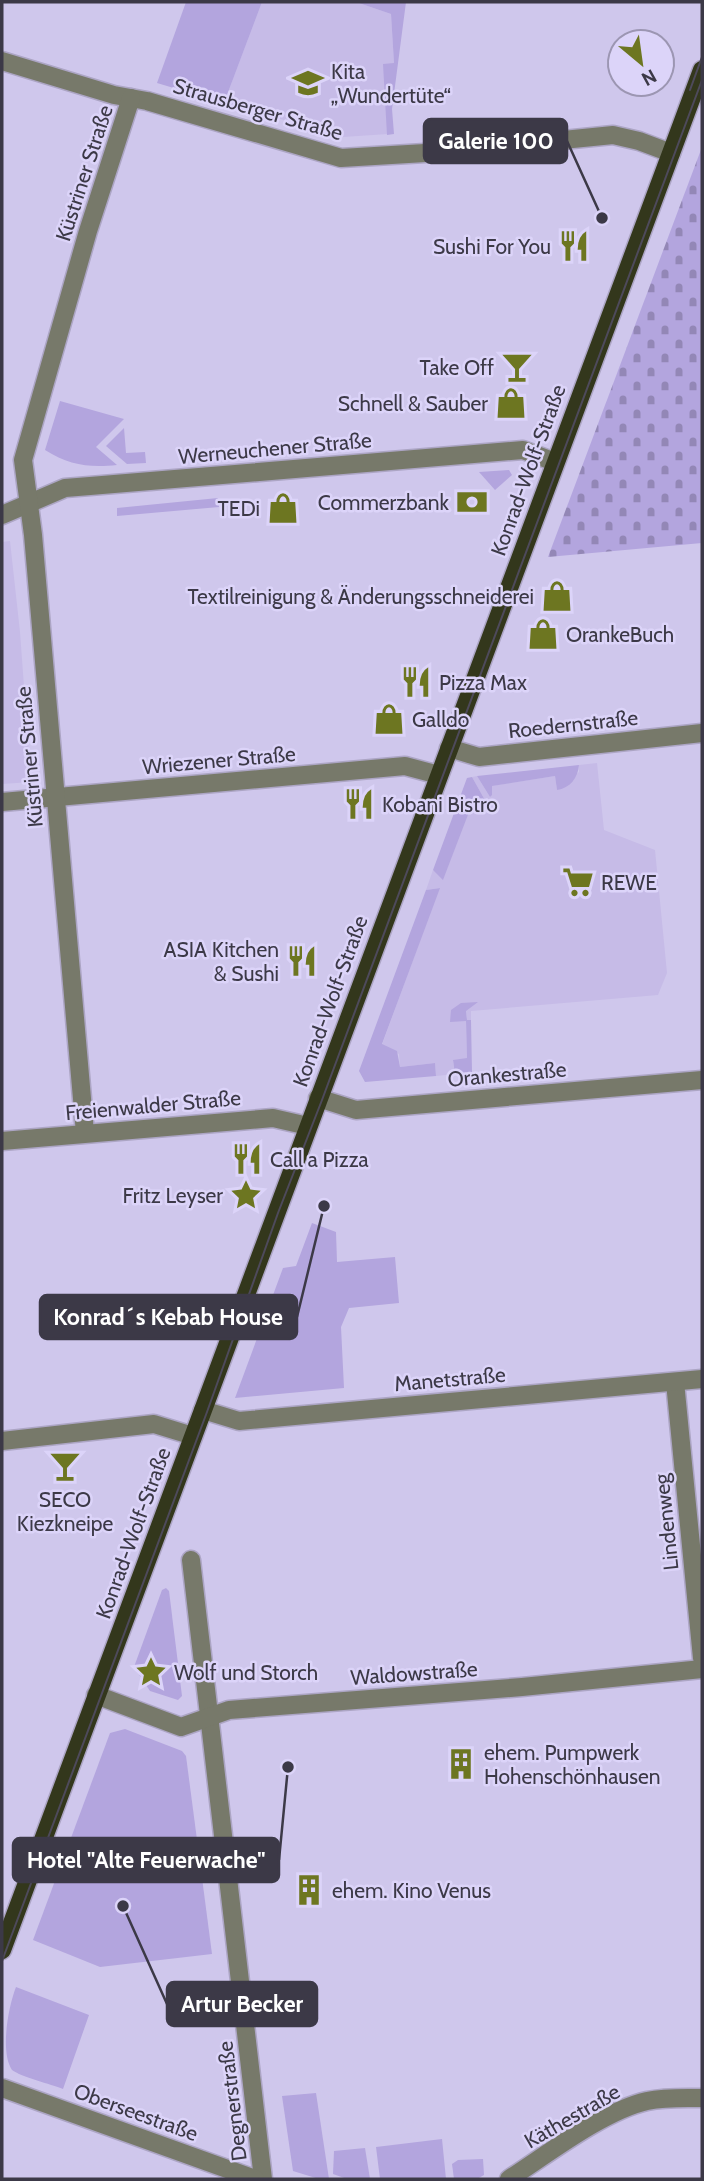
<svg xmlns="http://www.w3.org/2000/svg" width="704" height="2181" font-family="Cabin,sans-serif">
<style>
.built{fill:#c6bbe7}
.green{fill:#b3a5de}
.cemetery{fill:url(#cemetery-stones)}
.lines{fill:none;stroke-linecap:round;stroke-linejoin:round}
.minor-casing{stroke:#aca5c4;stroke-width:21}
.major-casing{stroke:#aca5c4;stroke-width:21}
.minor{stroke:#77796a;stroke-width:18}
.major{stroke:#33371c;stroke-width:18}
.tram{stroke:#4e4a5b;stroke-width:2}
.labels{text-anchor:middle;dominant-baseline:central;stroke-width:5;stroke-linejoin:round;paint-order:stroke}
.poi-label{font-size:21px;fill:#3c3947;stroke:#dcd4f9;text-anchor:start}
.street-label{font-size:21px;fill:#3c3947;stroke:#dcd4f9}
.leader{fill:none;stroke:#3c3947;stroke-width:2.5}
.callout-dot{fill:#3c3947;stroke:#dcd4f9;stroke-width:2.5}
.callout{fill:#3c3947;stroke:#3c3947;stroke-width:2.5}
.callout-label{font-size:23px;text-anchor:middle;font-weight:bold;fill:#fff}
</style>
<defs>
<pattern id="cemetery-stones" width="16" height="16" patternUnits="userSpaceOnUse" patternTransform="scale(1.75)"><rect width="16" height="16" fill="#b3a5de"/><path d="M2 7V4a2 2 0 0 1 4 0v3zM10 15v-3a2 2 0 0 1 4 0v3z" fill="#9387b6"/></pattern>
</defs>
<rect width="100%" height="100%" fill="#cfc7ec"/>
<g class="built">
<polygon points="262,2 356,2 391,14 394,63 388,134 343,137 224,103"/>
<polygon points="10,541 20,632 31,782 2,784 2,542"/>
<polygon points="597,763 604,830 655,850 667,973 658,995 471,1011 471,1020 467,1020 466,1010 477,1002 450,1021 466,1021 467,1059 453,1061 455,1074 436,1076 435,1063 400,1067 399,1054 382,1045 439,888 426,890 433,870 443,879 474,798 486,802 472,777 477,776 490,797 491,786 555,776 557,790 579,772 579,765"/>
</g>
<g class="green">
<polygon points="186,2 262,2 224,103 157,83"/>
<polygon points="356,2 406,2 392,109 394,134 387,135 383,64 394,63 391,14"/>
<path d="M 60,401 L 124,419 L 96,447 L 117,465 C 89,468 69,465 45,450 Z"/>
<polygon points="124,428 126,453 145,452 146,463 127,464 106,446"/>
<polygon points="509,470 512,475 495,490 479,472"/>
<polygon points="218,498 219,507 117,516 117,508"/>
<path d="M 579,765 C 578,778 570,788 557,790 L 555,776 L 492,786 L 492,795 L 490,797 L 477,776 Z"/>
<polygon points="472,777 486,802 474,799 443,880 433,870 467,778"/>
<polygon points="440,888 382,1044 397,1051 400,1067 435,1063 436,1076 365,1082 359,1071 426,890"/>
<polygon points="478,1002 466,1011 467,1020 471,1020 472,1072 455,1074 453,1060 467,1058 466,1021 450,1022 451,1010 461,1003"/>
<polygon points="312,1223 336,1232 337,1262 395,1257 399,1303 349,1308 341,1327 344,1388 235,1398 283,1268 296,1266"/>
<polygon points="166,1588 169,1591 182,1696 178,1700 150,1691 134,1667 162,1590"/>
<polygon points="125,1729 182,1751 186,1756 212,1954 100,1967 33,1940 110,1733"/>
<path d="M 16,1987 L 89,2015 L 63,2089 C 51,2084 21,2077 12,2070 C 0,2052 8,2008 16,1987 Z"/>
<polygon points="316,2093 329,2179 319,2179 293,2171 282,2096"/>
<polygon points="442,2139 446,2179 380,2179 376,2147"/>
<polygon points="365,2148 370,2179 347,2179 333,2174 334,2151"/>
<polygon points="483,2159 484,2175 477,2179 454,2179 452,2164 458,2160"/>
</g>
<polygon class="cemetery" points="702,147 702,543 548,557"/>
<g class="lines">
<defs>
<g id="minor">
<polyline points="2,61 114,95 147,101 341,158 442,152 613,135 639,141 671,153"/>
<polyline points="2,515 65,488 90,486 523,450 555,462"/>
<polyline points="449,748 479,757 702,733"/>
<polyline points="2,802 405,766 439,775"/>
<polyline points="318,1098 356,1110 702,1080"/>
<polyline points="85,1133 33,535 23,460 88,231 131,98"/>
<polyline points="2,1141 273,1118 308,1126"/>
<polyline points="675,1382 702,1658"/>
<polyline points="203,1410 239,1421 702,1379"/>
<polyline points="2,1441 154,1424 193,1436"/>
<polyline points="191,1560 263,2179"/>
<polyline points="96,1695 181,1727 229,1710 522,1687 702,1669"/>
<polyline points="2,2088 255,2179"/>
<path d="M 509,2179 C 548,2154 603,2111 647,2101 C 666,2097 684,2098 702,2098"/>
</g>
<polyline id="major" points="2,1950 702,70"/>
</defs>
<use href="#minor" class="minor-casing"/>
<use href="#major" class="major-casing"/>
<use href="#minor" class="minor"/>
<use href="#major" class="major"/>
<g class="tram">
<polyline points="690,90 702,57"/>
<polyline points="2,1961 207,1412 278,1213 322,1100 702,80"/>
</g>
</g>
<defs>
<symbol id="school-bare" viewBox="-9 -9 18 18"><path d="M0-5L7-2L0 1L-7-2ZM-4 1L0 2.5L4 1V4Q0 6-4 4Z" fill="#6d7621" stroke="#dcd4f9" stroke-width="2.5" paint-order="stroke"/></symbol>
<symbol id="restaurant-bare" viewBox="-9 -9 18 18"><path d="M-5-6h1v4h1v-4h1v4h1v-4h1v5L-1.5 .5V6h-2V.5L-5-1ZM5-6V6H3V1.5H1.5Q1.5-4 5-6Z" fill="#6d7621" stroke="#dcd4f9" stroke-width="2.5" paint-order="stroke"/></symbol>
<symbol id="bar-bare" viewBox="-9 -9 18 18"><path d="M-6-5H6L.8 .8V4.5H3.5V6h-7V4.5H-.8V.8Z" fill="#6d7621" stroke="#dcd4f9" stroke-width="2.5" paint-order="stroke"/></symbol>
<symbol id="shop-bare" viewBox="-9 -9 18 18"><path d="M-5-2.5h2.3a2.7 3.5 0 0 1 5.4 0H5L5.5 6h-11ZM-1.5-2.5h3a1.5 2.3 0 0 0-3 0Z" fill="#6d7621" stroke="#dcd4f9" stroke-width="2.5" paint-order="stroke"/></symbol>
<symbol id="bank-bare" viewBox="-9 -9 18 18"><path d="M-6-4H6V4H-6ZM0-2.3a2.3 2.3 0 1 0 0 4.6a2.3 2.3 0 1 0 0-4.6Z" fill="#6d7621" stroke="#dcd4f9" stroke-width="2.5" paint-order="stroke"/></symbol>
<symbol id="supermarket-bare" viewBox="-9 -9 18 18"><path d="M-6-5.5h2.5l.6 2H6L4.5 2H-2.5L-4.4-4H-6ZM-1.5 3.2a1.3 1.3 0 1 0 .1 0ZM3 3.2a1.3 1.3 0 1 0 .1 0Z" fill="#6d7621" stroke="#dcd4f9" stroke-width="2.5" paint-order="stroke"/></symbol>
<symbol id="sight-bare" viewBox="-9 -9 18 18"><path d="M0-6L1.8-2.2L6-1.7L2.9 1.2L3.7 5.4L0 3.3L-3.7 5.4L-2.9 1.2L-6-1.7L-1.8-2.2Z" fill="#6d7621" stroke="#dcd4f9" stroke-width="2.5" paint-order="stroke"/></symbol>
<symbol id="building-bare" viewBox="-9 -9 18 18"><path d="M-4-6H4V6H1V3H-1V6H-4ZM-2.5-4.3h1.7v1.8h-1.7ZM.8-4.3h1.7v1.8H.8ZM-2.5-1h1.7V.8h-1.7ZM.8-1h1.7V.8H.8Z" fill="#6d7621" stroke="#dcd4f9" stroke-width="2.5" paint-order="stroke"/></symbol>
</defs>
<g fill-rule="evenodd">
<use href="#school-bare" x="286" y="61" width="44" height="44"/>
<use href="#restaurant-bare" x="552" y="224" width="44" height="44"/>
<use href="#bar-bare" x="495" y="345" width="44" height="44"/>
<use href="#shop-bare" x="489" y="381" width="44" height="44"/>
<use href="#bank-bare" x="450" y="480" width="44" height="44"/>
<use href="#shop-bare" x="261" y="486" width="44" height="44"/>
<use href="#shop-bare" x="535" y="574" width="44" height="44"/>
<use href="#shop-bare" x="521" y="612" width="44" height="44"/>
<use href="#restaurant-bare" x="394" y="660" width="44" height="44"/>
<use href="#shop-bare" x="367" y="697" width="44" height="44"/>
<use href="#restaurant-bare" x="337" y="782" width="44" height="44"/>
<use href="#supermarket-bare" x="556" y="860" width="44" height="44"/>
<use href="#restaurant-bare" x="280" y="939" width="44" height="44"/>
<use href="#restaurant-bare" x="225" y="1137" width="44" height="44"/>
<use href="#sight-bare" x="224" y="1173" width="44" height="44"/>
<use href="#bar-bare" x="43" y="1444" width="44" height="44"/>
<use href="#sight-bare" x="129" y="1650" width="44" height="44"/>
<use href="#building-bare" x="439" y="1742" width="44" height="44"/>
<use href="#building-bare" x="287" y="1868" width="44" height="44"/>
</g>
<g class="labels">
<g class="poi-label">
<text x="331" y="71">Kita<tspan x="331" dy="24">„Wundertüte“</tspan></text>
<text x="551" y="246" text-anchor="end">Sushi For You</text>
<text x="494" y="367" text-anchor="end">Take Off</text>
<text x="488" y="403" text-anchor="end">Schnell &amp; Sauber</text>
<text x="449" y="502" text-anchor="end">Commerzbank</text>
<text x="260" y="508" text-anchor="end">TEDi</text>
<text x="534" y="596" text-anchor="end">Textilreinigung &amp; Änderungsschneiderei</text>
<text x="566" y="634">OrankeBuch</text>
<text x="439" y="682">Pizza Max</text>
<text x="412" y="719">Galldo</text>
<text x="382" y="804">Kobani Bistro</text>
<text x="601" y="882">REWE</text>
<text x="279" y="949" text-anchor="end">ASIA Kitchen<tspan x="279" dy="24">&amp; Sushi</tspan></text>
<text x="270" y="1159">Call a Pizza</text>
<text x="223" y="1195" text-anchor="end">Fritz Leyser</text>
<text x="65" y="1499" text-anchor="middle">SECO<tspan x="65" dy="24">Kiezkneipe</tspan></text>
<text x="174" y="1672">Wolf und Storch</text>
<text x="484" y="1752">ehem. Pumpwerk<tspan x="484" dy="24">Hohenschönhausen</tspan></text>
<text x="332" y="1890">ehem. Kino Venus</text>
</g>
<g class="street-label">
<text transform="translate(258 109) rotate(16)">Strausberger Straße</text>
<text transform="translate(84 173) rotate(-72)">Küstriner Straße</text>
<text transform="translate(275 448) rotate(-5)">Werneuchener Straße</text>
<text transform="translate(528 470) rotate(-70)">Konrad-Wolf-Straße</text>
<text transform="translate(573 724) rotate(-6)">Roedernstraße</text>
<text transform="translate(29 757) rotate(-95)">Küstriner Straße</text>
<text transform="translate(219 760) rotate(-5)">Wriezener Straße</text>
<text transform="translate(330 1001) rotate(-70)">Konrad-Wolf-Straße</text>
<text transform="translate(507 1074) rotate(-5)">Orankestraße</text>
<text transform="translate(153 1105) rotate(-5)">Freienwalder Straße</text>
<text transform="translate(450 1379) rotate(-5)">Manetstraße</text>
<text transform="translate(666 1522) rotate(-96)">Lindenweg</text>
<text transform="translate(133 1533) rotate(-70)">Konrad-Wolf-Straße</text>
<text transform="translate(414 1673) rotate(-4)">Waldowstraße</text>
<text transform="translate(232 2101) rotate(-97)">Degnerstraße</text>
<text transform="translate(136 2112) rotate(20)">Oberseestraße</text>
<text transform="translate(572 2116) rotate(-30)">Käthestraße</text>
</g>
</g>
<path class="leader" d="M602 218L567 141M324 1206L297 1317M288 1767L279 1860M123 1906L167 2004"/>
<g class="callout-dot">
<circle cx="602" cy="218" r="7"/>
<circle cx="324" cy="1206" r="7"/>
<circle cx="288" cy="1767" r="7"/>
<circle cx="123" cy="1906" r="7"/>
</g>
<g class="callout">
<rect x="424" y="119" width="143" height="44" rx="7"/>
<rect x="40" y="1295" width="257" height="44" rx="7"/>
<rect x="13" y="1838" width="266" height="44" rx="7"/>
<rect x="167" y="1982" width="150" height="44" rx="7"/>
</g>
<g class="callout-label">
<text x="496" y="149">Galerie 100</text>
<text x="168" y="1325">Konrad´s Kebab House</text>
<text x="146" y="1868">Hotel "Alte Feuerwache"</text>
<text x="242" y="2012">Artur Becker</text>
</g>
<rect width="704" height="2181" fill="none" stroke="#3c3947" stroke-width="7"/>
<g transform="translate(641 63) rotate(151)"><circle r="33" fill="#dcd4f9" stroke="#9c96b2" stroke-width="2"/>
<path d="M0-5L12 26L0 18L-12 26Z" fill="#6d7621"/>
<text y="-10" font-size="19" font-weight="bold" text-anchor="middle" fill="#3c3947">N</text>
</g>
</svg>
